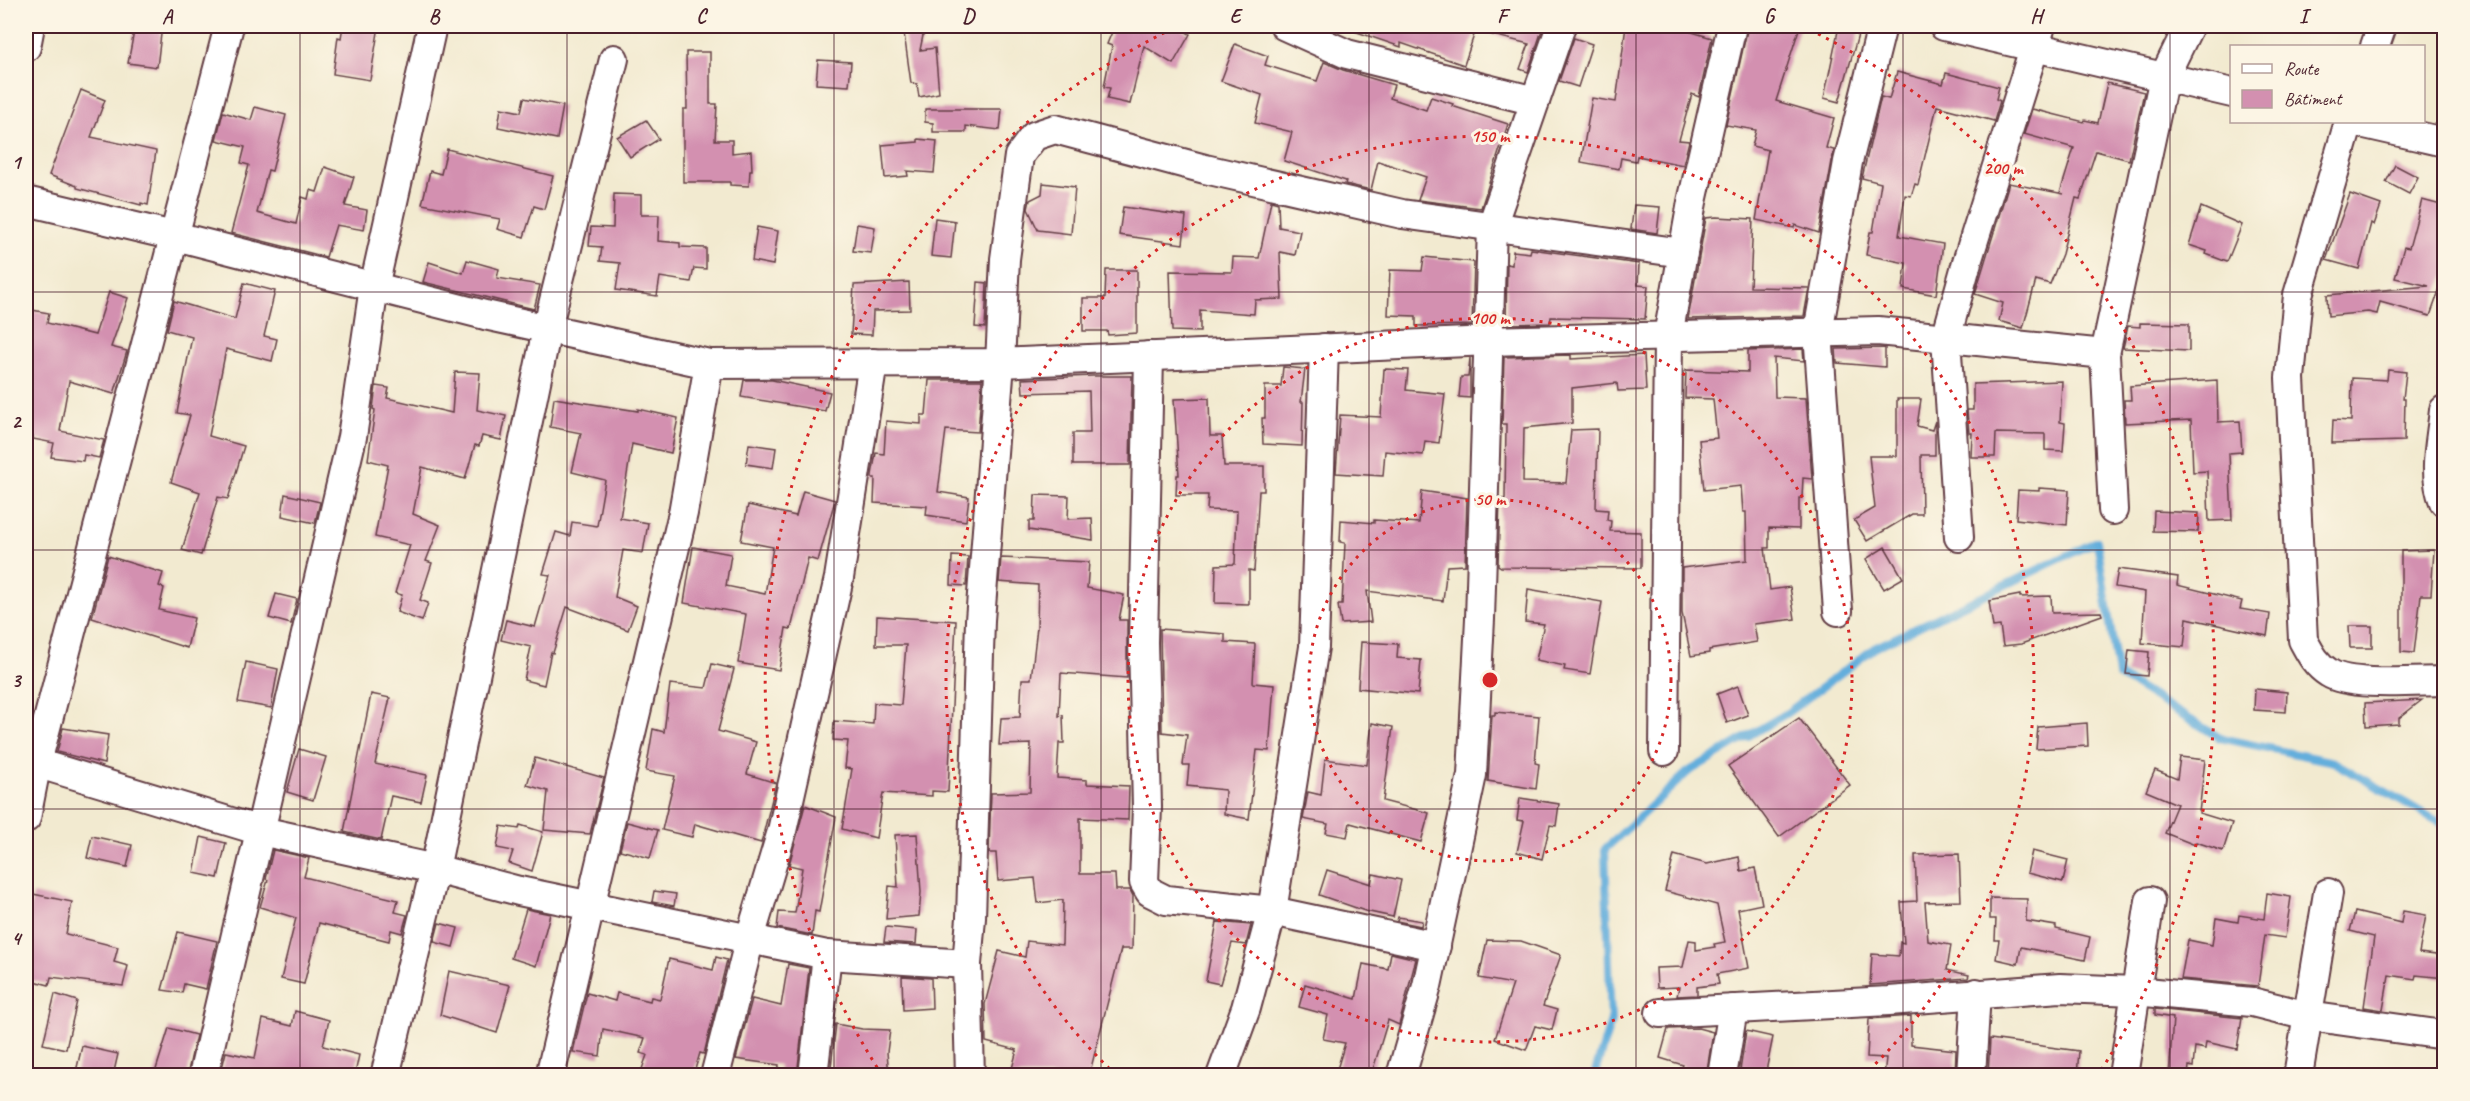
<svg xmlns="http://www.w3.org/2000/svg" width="2470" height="1101" font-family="Caveat,sans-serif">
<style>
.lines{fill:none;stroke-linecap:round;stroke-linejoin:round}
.stream{stroke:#64aedc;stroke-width:8}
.building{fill:#d390b0}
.minor-casing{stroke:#633d44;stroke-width:32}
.minor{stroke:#fff;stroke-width:28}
.grid{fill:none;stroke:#4a1f2b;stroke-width:1.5;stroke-opacity:0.55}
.ring{fill:none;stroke:#d62828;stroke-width:3;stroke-dasharray:3 6}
.centre{fill:#d62828;stroke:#fcf5e5;stroke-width:3}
.ring-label{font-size:18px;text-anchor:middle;font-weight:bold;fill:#d62828;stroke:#fcf5e5;stroke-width:6;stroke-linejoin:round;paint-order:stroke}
.neatline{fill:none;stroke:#4a1f2b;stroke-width:2}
.grid-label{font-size:20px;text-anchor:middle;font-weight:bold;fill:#4a1f2b}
</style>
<rect width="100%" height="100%" fill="#fcf5e5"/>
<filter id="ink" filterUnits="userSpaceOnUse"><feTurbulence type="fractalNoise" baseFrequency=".0167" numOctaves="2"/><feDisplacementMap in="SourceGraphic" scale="12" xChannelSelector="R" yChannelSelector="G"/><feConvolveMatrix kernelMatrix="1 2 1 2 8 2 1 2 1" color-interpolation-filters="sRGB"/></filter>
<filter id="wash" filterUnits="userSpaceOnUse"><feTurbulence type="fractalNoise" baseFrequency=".008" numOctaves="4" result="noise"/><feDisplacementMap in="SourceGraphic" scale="24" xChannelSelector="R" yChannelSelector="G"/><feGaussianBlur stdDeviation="1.35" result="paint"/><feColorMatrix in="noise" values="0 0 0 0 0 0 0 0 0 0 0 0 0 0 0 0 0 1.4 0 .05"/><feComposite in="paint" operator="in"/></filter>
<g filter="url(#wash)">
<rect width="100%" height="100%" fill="#f2ead0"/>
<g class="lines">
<polyline class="stream" points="1594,1076 1611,1021 1605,849 1688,772 1787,713 1876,647 2097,541 2118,675 2220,738 2334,762 2444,825"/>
</g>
<g id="blocks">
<g class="building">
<polygon points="135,26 162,26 157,67 128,63"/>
<polygon points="343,26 379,26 370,80 333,74 338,37 341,38"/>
<polygon points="903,26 925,26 920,50 935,48 939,93 919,97 917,84 911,83"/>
<polygon points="1112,26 1176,26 1190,34 1173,64 1144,46 1130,104 1107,99 1110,88 1104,87 1112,46 1107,44 1114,27"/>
<polygon points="1348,26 1477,26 1464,65 1401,43 1401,47 1348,29"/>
<polygon points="1486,26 1543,27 1528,72 1520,69 1529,44 1485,33"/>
<polygon points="1626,26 1672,26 1712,38 1699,97 1692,94 1679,140 1689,141 1683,165 1637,156 1636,161 1621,158 1619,169 1581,162 1592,98 1616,102"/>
<polygon points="1748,26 1800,26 1776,101 1834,118 1826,148 1834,150 1819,233 1795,225 1794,228 1756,220 1768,150 1752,146 1756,130 1726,125"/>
<polygon points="1839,26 1860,28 1839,102 1824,98"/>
<polygon points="1574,38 1592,44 1578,87 1559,81"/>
<polygon points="1235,44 1268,56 1265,65 1317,81 1324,62 1343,70 1394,85 1390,98 1426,110 1431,97 1453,104 1452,106 1508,124 1481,208 1418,200 1426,177 1378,161 1371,190 1345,184 1346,181 1284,161 1292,132 1255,123 1262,95 1221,81"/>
<polygon points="686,52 710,52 710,104 717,104 715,140 732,140 732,153 751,151 752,170 750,170 749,186 730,185 730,182 683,182 683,109 687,109"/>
<polygon points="818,60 851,62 849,86 816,84"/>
<polygon points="1897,72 1943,84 1946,73 1999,87 1996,99 2000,101 1994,121 1937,106 1918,185 1915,184 1911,196 1905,195 1899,236 1943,244 1936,295 1903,289 1906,263 1866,255 1870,232 1873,232 1881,183 1862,178 1881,97 1889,99"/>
<polygon points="2107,83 2144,92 2129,160 2096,151 2080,199 2076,198 2062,254 2050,284 2036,280 2023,328 1999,321 2003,303 1975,294 2009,183 2064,194 2060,193 2074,148 2024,134 2032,109 2084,122 2085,120 2098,123"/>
<polygon points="81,90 105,100 91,137 156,151 148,205 141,203 141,205 77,188 77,186 49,175"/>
<polygon points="524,98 563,106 557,139 498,127 501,108 521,112"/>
<polygon points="255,107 286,115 272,171 268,170 257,213 296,224 302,197 308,199 310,190 317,192 325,167 354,177 345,206 367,210 364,230 336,225 326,257 231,233 249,165 241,163 245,147 216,140 223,112 251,120"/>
<polygon points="925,109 1002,109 1000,130 966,126 966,132 933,132 933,123 925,122"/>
<polygon points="646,120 659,139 630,157 617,137"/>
<polygon points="918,139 937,141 934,173 907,171 908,176 885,178 882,145 918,142"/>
<polygon points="447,149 553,176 544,209 534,206 524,237 497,229 500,219 422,204 430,171 441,174"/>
<polygon points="2395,165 2418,177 2409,194 2386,182"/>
<polygon points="1043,183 1075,187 1071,234 1038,230 1028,209 1030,200 1042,194"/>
<polygon points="614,194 641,195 641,215 659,215 658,241 680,243 680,247 706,248 706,269 694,268 691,282 660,277 657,296 616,290 620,263 600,261 602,247 589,246 591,227 613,228"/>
<polygon points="2350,194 2381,205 2374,225 2371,223 2359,269 2326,260"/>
<polygon points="2422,200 2445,206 2445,274 2430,316 2380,302 2377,314 2368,312 2328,316 2327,295 2429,286 2395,278 2404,247 2409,248"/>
<polygon points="1271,201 1278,203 1279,227 1300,231 1295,255 1280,252 1282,299 1255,300 1254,314 1200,310 1200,332 1172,331 1170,271 1232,272 1233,257 1259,258"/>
<polygon points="1634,205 1660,207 1657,233 1631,229"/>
<polygon points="1123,207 1186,216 1183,244 1119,235"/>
<polygon points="2201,207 2242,225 2227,262 2206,254 2207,251 2189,245"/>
<polygon points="1716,217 1753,219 1750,287 1809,288 1804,316 1688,319 1706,218"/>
<polygon points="935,218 955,221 951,258 931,256"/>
<polygon points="857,224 875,227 871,253 853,251"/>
<polygon points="757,227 778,231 773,265 752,261"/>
<polygon points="1531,249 1639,264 1638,285 1648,286 1645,319 1551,317 1550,323 1506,324 1507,264 1512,265 1513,251 1530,253"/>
<polygon points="1424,257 1474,262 1472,325 1416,326 1416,316 1388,315 1390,270 1422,271"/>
<polygon points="467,260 499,269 497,278 540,285 534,309 423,282 429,262 463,273"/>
<polygon points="1106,270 1137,270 1137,333 1108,335 1107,331 1083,331 1083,298 1105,298"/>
<polygon points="909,282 910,310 873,311 872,335 851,334 854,285"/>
<polygon points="978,282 987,283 985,328 975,327"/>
<polygon points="244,283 275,291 264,336 277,339 272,361 226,349 209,436 244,446 228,499 218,497 201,555 182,550 200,492 171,482 190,415 177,413 192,337 167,330 174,301 235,319"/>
<polygon points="109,292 128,298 111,347 127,351 114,394 69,381 60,431 104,440 99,458 84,455 83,461 51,457 54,443 33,439 33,436 26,434 26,309 49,313 47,323 95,335"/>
<polygon points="2140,323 2189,324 2189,351 2123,348 2128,326 2140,327"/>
<polygon points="1885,348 1885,367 1837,363 1836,349"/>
<polygon points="1803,349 1804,361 1774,358 1775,397 1806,398 1812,479 1803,478 1802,498 1799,498 1799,529 1769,528 1769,548 1765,548 1770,590 1790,587 1795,619 1754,624 1757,642 1709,650 1709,653 1691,656 1682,613 1682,568 1747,560 1746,512 1743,512 1741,486 1704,490 1699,440 1717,438 1713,399 1685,398 1686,370 1748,372 1748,351"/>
<polygon points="1571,355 1571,359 1644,355 1646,390 1618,391 1617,383 1572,388 1572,423 1524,428 1523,482 1566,483 1571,430 1598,429 1596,509 1608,510 1607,520 1611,521 1610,531 1641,532 1641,568 1501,567 1498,565 1500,499 1505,499 1506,424 1502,424 1504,357"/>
<polygon points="1470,358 1470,398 1459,397 1461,377 1468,377"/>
<polygon points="1283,367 1305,369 1301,402 1303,402 1302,446 1263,444 1262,418 1265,418 1265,386 1281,386"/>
<polygon points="1384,369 1408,370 1406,390 1445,394 1439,443 1425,441 1423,455 1385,451 1383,476 1336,473 1340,415 1381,417"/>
<polygon points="2388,370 2406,372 2403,399 2405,399 2404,441 2332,443 2333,420 2351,421 2352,378 2387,380"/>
<polygon points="455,372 480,373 477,410 506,416 501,440 482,436 479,446 475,445 465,479 422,467 413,514 440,525 426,561 432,563 420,600 428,603 422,621 397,612 402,595 395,593 410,545 375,537 388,465 368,460 375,410 373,409 376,386 389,388 387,398 452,413"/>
<polygon points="1093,376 1132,376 1130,465 1073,465 1073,433 1090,433 1089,391 1023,393 1022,379"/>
<polygon points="744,380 772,380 830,392 825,411 741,397"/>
<polygon points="929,380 982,380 978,432 946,430 938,492 969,497 966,521 926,515 927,506 874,503 875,478 872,478 872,475 876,453 884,454 886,421 921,424 921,415 926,415"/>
<polygon points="2217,380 2218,422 2240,421 2242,452 2229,453 2232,520 2209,521 2207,471 2193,472 2191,420 2125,423 2124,400 2131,400 2130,386"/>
<polygon points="2062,381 2060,422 2065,423 2063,451 2045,450 2045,434 1996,433 1995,457 1971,457 1972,433 1969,433 1967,410 1973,410 1973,384"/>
<polygon points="554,398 638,411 638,409 678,418 671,453 632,444 620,518 648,523 643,553 623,550 615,597 637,606 628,630 567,607 553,653 551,652 544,685 524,680 531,647 501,640 506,620 535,627 550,575 543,574 556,532 570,536 572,522 597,526 605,480 572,472 581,433 550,427"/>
<polygon points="1209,398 1210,436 1222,436 1224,466 1264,466 1264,491 1259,491 1254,571 1249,570 1249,604 1215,603 1216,565 1235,564 1237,511 1207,510 1208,495 1176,495 1177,475 1179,475 1174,399"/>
<polygon points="1897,399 1921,399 1917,426 1932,430 1935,421 1935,455 1921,455 1922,514 1912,514 1867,541 1854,520 1875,508 1869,456 1897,456"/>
<polygon points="749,444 776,448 773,468 746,464"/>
<polygon points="2039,488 2069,490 2067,525 2016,519 2018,490 2039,491"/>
<polygon points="803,491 835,500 818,561 808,558 791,629 786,628 779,670 738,663 746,614 684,603 693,547 731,554 726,586 765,594 773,547 741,541 748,505 796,516"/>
<polygon points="1422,491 1467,498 1465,565 1447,566 1443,601 1367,591 1371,622 1341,624 1338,605 1342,605 1345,543 1340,542 1341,520 1374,523 1374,520 1419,523"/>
<polygon points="285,494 320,502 315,523 282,516"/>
<polygon points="1035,495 1069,496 1068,519 1092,518 1093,540 1029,530 1029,521 1034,521"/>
<polygon points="2154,511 2199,513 2198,532 2153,531"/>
<polygon points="1885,547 1903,578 1884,589 1866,559"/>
<polygon points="2434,550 2431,595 2421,595 2414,653 2401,652 2401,551"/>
<polygon points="108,556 163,573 159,586 164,588 159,610 194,618 187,648 92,618"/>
<polygon points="952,556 968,557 966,586 951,585"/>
<polygon points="1001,558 1089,562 1087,588 1124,595 1119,620 1127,620 1127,678 1061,673 1059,716 1063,715 1064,743 1059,743 1057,778 1087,780 1087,784 1129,786 1128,820 1080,818 1080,874 1115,874 1116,890 1130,890 1133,896 1132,949 1121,949 1089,1076 1010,1076 1017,1050 986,1042 985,1004 999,951 1025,957 1027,941 1062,945 1063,900 1038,903 1035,878 998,881 996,853 989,853 991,793 1030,792 1031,744 999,745 1001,718 1020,717 1022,679 1031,679 1037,627 1038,585 999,582"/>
<polygon points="2118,569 2178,577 2177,585 2242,601 2240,609 2270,614 2267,636 2187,618 2184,647 2142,643 2145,592 2115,587"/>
<polygon points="1528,589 1602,602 1590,674 1564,670 1565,666 1536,660 1544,624 1525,622"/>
<polygon points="276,594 297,599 291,624 269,618"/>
<polygon points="2020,595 2020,597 2051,596 2052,613 2101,612 2102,615 2021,644 2003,646 2000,626 1993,627 1989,601"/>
<polygon points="877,616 956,621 948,792 932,791 932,796 883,793 876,838 842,829 852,769 845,768 848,741 833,740 834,721 873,724 874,703 901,705 906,645 876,645"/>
<polygon points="2349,626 2372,626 2372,648 2350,648"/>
<polygon points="1160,629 1225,634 1225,642 1255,644 1253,683 1274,685 1269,751 1257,750 1249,819 1224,814 1225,790 1187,786 1189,765 1183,765 1187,735 1162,732"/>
<polygon points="1361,642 1398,644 1397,658 1421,660 1418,694 1358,688"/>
<polygon points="2129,650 2149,652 2147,676 2126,674"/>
<polygon points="246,662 278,669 271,708 238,702"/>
<polygon points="712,664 734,669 718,731 756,742 747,774 776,783 761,843 695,824 692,837 662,830 675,776 646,771 653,729 664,732 670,684 706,688"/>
<polygon points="1738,686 1748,715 1727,723 1717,694"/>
<polygon points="2255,689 2287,692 2286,712 2254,710"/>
<polygon points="371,694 390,698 375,764 427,775 421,802 391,796 381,840 344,832"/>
<polygon points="2422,700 2399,718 2399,724 2366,726 2365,703"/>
<polygon points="1495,712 1539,716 1535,763 1539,764 1536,789 1488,781 1492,715 1495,715"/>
<polygon points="1799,718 1850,785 1779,837 1728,766"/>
<polygon points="1372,723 1393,727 1383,801 1429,813 1421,842 1350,823 1347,837 1326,833 1328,824 1303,819 1308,792 1321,795 1325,759 1367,765"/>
<polygon points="2087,723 2088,746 2036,749 2038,727"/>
<polygon points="63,728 108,735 104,764 57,752"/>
<polygon points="299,749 326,757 313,800 287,792"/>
<polygon points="2180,757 2205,760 2199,813 2232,823 2223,851 2196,842 2195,845 2165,833 2177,804 2146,791 2155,770 2177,779"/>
<polygon points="535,758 604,778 590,834 544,830 548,791 527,785"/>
<polygon points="1520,798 1559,804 1556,826 1550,825 1542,859 1517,852 1524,821 1517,820"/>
<polygon points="805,805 836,817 819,912 815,911 812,935 777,928 779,912 795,913 802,868 789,865"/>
<polygon points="627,822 658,830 650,858 620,850"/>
<polygon points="520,825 543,832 532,871 509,863 513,851 497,848 501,826 519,829"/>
<polygon points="917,834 921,892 919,916 886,919 889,886 898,887 895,835"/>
<polygon points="92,836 132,845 127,867 87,858"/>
<polygon points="201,837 226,843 218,878 194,873"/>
<polygon points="273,850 309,858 304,877 398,900 395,912 407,915 402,933 391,930 389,941 319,923 304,984 281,979 296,918 260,907 268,880 266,879"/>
<polygon points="2032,851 2068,860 2063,882 2027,873"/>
<polygon points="1959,854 1961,901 1925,902 1928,941 1951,945 1947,970 1969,975 1968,978 1870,985 1872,954 1899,956 1900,942 1904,943 1901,902 1917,901 1915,855"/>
<polygon points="1674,855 1707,864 1739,857 1741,871 1755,868 1762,904 1738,909 1749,968 1717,974 1719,984 1697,987 1697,995 1677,996 1679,987 1657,988 1656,968 1683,967 1689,940 1696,941 1696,950 1715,947 1714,944 1725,942 1717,905 1665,891"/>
<polygon points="1327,870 1371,884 1373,874 1401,880 1393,917 1365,911 1319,895"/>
<polygon points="654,891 676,894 674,906 652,902"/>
<polygon points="2267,893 2291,897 2285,938 2265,935 2258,986 2181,979 2188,940 2212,945 2216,918 2238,922 2239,915 2264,919"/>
<polygon points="33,894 72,902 66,934 118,947 114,962 128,966 123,986 51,977 49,985 26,979 26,933"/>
<polygon points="1990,898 2027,899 2026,921 2056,926 2056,929 2090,937 2085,960 2021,947 2018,964 1996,959 1999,940 1995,940 1996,919 1990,919"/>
<polygon points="526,909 550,914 536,966 511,958"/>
<polygon points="2403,911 2426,915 2419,953 2445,956 2445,978 2416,975 2415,979 2389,975 2383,1010 2364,1007 2374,937 2350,931 2355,912 2401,923"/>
<polygon points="1398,917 1422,921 1421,926 1397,921"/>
<polygon points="1217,922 1251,925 1246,945 1232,943 1220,984 1206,981"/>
<polygon points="439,923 458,928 453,947 434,942"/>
<polygon points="886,927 917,930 916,944 884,942"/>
<polygon points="178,932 217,941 206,989 184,984 182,993 162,990"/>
<polygon points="1487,940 1521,941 1561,955 1543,1006 1557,1010 1552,1030 1535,1026 1526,1050 1495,1039 1513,984 1479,978"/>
<polygon points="1391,953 1416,959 1399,1025 1388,1020 1371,1076 1335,1076 1345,1043 1323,1039 1328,1015 1299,1007 1305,984 1356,999 1363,964 1388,969"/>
<polygon points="716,957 727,960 704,1054 700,1053 693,1076 659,1076 642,1069 647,1055 640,1053 645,1038 603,1029 600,1056 573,1052 587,993 615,1001 617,993 650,1001 651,997 660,999 669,959 713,970"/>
<polygon points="788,964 809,968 797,1076 778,1076 779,1065 736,1059 752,999 781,1006"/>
<polygon points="449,971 510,985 497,1033 440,1015"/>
<polygon points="902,976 931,978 932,1008 903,1010"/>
<polygon points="55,994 77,1001 66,1049 43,1044"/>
<polygon points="2155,1009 2242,1018 2237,1049 2206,1042 2205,1049 2195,1047 2193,1067 2189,1066 2188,1076 2169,1076 2173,1018 2155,1015"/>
<polygon points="295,1011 329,1020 323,1046 359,1055 355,1074 345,1071 344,1076 220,1076 226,1052 255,1058 263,1019 292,1026"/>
<polygon points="1911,1016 1911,1045 1956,1050 1955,1076 1884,1076 1886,1058 1867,1057 1869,1019"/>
<polygon points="836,1024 862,1029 890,1030 887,1052 889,1076 830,1076"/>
<polygon points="169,1028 196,1035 187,1076 154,1076"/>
<polygon points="1698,1028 1713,1032 1706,1076 1681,1070 1683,1065 1660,1058 1668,1029"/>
<polygon points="1746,1031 1773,1037 1765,1076 1740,1071"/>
<polygon points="1990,1039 2079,1051 2077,1076 1988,1076"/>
<polygon points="82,1046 118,1054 113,1076 75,1076"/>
</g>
</g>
</g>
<g filter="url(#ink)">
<use href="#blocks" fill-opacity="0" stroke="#633d44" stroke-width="1.5"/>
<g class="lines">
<defs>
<g id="minor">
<polyline points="1285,26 1347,54 1535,101"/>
<polyline points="1944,26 2232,93"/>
<polyline points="2375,46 2382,26"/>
<polyline points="26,47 30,26"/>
<path d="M 2349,122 L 2298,295 L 2290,378 L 2303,640 C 2310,653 2316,665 2329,673 C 2350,687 2417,681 2444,681"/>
<polyline points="2356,122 2444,142"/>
<polyline points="26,201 191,240 485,315 709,364 1000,363 1489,341 1878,331 2105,354"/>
<polyline points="1149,356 1143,642 1147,807 1144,882 1150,892 1166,900 1272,911 1436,946"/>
<path d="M 2444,410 C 2441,441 2432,473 2444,502"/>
<polyline points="2113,510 2105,354 2164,77 2189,26"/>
<polyline points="1959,537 1946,338 1967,262 2041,26"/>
<polyline points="1838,611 1818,332 1848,162 1882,26"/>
<polyline points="1664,751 1668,336 1692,202 1732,26"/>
<polyline points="26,760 261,831 435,869 519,891 827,955 967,964"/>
<polyline points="26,818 37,762 229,26"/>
<polyline points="1660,1013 1889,1001 2060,988 2135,991 2252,1002 2308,1016 2444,1035"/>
<polyline points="203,1076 352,437 374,287 432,26"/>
<polyline points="385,1076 435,869 547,329 614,59"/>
<polyline points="550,1076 683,513 709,364"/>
<polyline points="715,1076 750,938 782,831 839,578 873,363"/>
<polyline points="813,1076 827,955"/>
<polyline points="970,1076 967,964 971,918 980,620 1000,363 1005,259 1019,156 1034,136 1055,129 1205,169 1402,214 1683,253"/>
<polyline points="1221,1076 1246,1008 1272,911 1314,647 1324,348"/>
<polyline points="1401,1076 1427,986 1472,775 1480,619 1492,226 1561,26"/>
<polyline points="1722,1076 1733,1009"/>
<polyline points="1971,1076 1976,993"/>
<polyline points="2123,1076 2150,901"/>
<polyline points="2298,1076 2328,893"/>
</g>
</defs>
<use href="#minor" class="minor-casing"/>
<use href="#minor" class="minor"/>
</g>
</g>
<path class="grid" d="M 300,26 L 300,1076M 567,26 L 567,1076M 834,26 L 834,1076M 1101,26 L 1101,1076M 1369,26 L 1369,1076M 1636,26 L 1636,1076M 1903,26 L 1903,1076M 2170,26 L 2170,1076M 26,292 L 2444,292M 26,550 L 2444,550M 26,809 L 2444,809"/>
<g class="ring">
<circle cx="1490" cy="680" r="181"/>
<circle cx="1490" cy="680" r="362"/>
<path d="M1116 1075A544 544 0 1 1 1864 1075"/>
<path d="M882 1075A725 725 0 0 1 1178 26M1802 26A725 725 0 0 1 2098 1075"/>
</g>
<circle cx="1490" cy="680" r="9" class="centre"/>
<g class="ring-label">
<text x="1490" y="142">150 m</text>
<text x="2003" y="174">200 m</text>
<text x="1490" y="324">100 m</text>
<text x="1490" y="505">50 m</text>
</g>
<rect width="2470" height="1101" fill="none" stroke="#fcf5e5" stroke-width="66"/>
<rect x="2230" y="45" width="195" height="78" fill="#fcf5e5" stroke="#b59f9b" stroke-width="1.5"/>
<rect x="2242" y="64" width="30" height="9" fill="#ffffff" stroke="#b59f9b" stroke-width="1.5"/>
<text x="2284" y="75" font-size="18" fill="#4a1f2b">Route</text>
<rect x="2242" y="90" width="30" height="18" fill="#d390b0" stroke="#b59f9b" stroke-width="1.5"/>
<text x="2284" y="105" font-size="18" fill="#4a1f2b">Bâtiment</text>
<rect x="33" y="33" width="2404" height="1035" class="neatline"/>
<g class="grid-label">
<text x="167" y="23">A</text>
<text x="434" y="23">B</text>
<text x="701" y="23">C</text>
<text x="968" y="23">D</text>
<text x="1235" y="23">E</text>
<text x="1502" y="23">F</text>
<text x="1769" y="23">G</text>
<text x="2036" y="23">H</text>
<text x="2303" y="23">I</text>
<text x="16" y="169">1</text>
<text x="16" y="428">2</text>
<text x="16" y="687">3</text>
<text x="16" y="945">4</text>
</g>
</svg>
